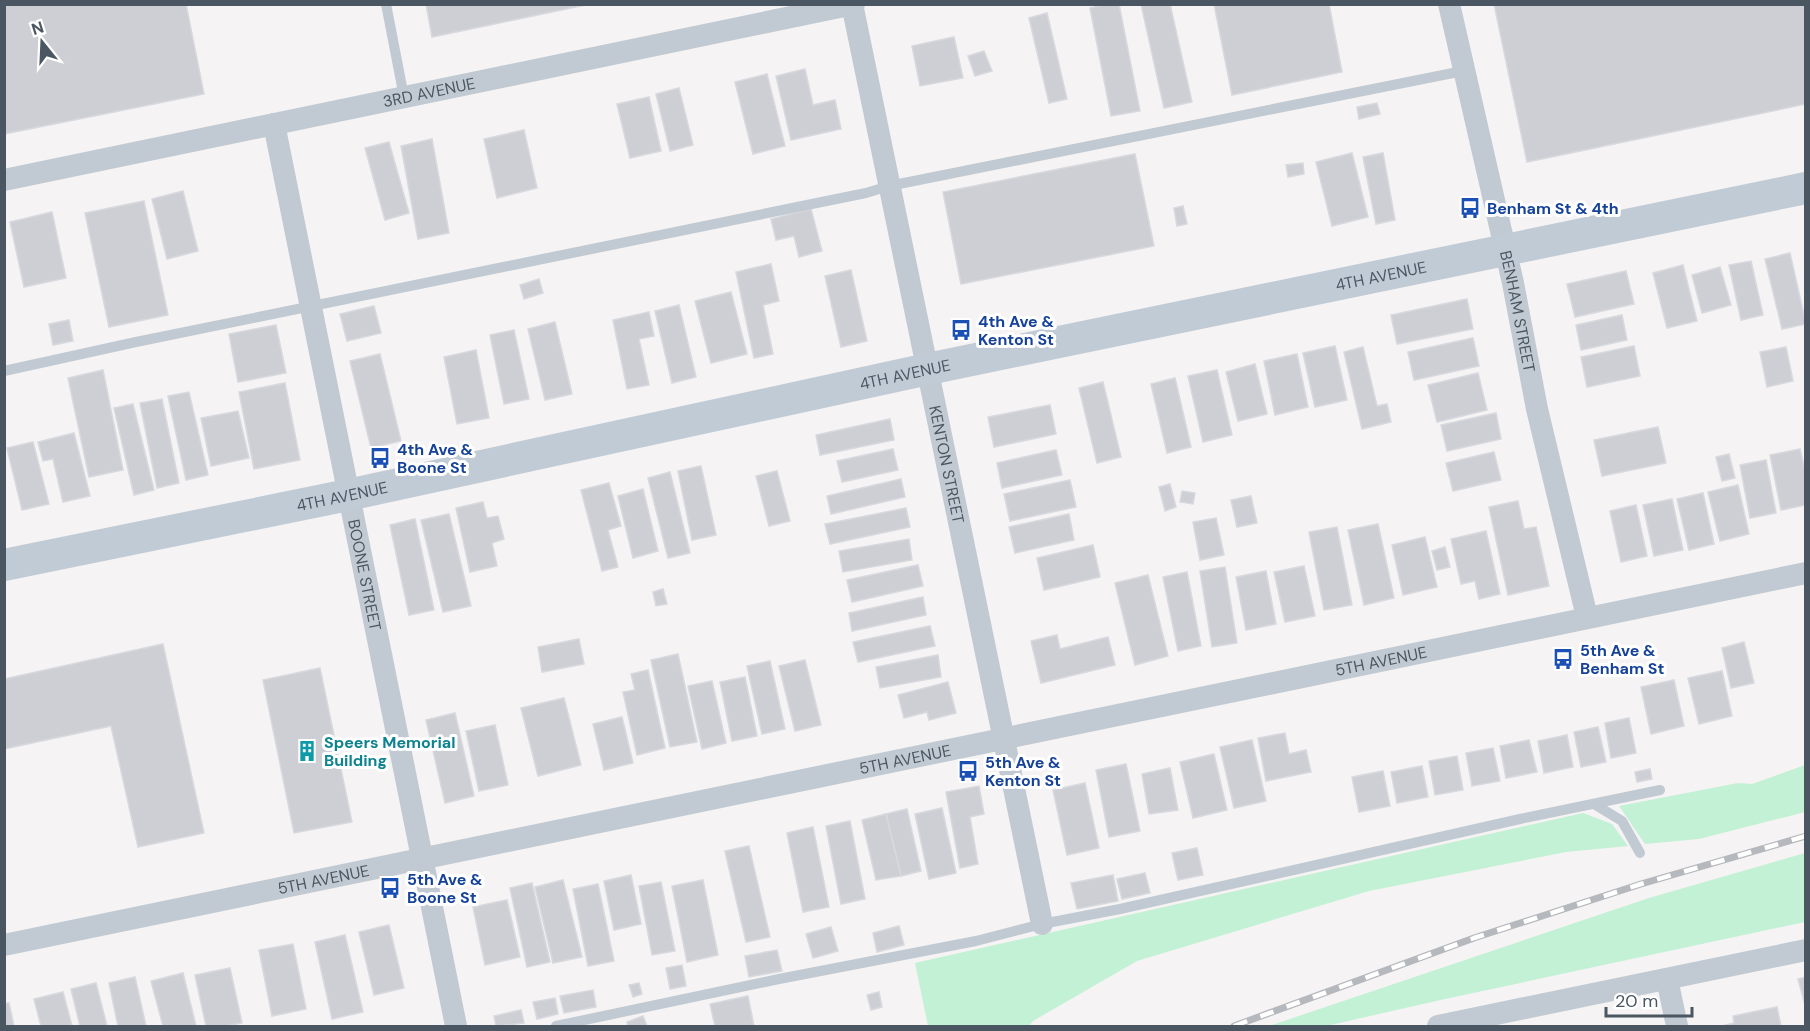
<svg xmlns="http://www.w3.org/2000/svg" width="1810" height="1031" font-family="'DM Sans',sans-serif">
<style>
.green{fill:#c3f1d5}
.building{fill:#cdcfd5;stroke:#d7d9de;stroke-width:1.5}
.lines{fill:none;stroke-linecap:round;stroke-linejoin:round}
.lane{stroke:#c1cad2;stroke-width:10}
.street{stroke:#c1cad2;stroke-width:22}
.secondary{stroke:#c1cbd6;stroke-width:32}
.rail-casing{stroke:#b5b8bd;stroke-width:7}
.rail{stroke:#fff;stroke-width:4.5;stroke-dasharray:14;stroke-linecap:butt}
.labels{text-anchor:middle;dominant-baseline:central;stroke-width:6;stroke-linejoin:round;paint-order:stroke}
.street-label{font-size:16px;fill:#4a5661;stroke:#fff}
.transit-label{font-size:16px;font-weight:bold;fill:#164399;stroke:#fff;text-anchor:start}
.culture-label{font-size:16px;font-weight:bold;fill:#0d838f;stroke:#fff;text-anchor:start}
</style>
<rect width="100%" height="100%" fill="#f5f3f3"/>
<g class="green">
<polygon points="1805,765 1805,812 1699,839 1645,844 1619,806 1738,783 1752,784"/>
<polygon points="1583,813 1612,824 1628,846 1566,852 1369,891 1137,961 1033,1021 1029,1026 928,1026 915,963"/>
<polygon points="1805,853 1805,922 1445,999 1326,1026 1269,1026 1649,898"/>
</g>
<g class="building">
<polygon points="4,4 186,4 204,94 4,134"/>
<polygon points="426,4 590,4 432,37"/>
<polygon points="1107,4 1119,4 1140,111 1111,116 1090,8"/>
<polygon points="1141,4 1170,4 1192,102 1164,108"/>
<polygon points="1214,4 1329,4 1342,72 1232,95"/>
<polygon points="1494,4 1806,4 1806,104 1527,162"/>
<polygon points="1047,13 1067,99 1049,103 1029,18"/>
<polygon points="954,37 963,78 920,86 912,46"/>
<polygon points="984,51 992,71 975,76 968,56"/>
<polygon points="805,69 813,105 835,100 841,129 791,140 776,76"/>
<polygon points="767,74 785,146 753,154 735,82"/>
<polygon points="679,88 693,145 670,151 656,94"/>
<polygon points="649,97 661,151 630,158 617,104"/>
<polygon points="1377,103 1380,114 1359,119 1357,107"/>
<polygon points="524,130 537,188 497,198 484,139"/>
<polygon points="432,139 449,233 418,239 401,146"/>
<polygon points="389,142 409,213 385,220 365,148"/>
<polygon points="1352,153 1368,217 1332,226 1316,162"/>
<polygon points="1383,153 1395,220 1376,224 1363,157"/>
<polygon points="1135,154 1154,246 961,284 943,192"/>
<polygon points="1303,163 1304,174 1288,177 1286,165"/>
<polygon points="183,191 198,251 167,259 152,199"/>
<polygon points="144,201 168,315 109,327 85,213"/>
<polygon points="1183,206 1187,224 1177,226 1174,208"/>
<polygon points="811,209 822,251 799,257 794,236 776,240 771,219"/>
<polygon points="52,212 66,278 24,287 10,222"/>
<polygon points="1790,253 1806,324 1782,329 1765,259"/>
<polygon points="1751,261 1763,315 1741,320 1729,265"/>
<polygon points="771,264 779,301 763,305 773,354 754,358 736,272"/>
<polygon points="1683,265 1697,321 1667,328 1653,273"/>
<polygon points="1720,267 1731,305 1702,313 1692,275"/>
<polygon points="851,270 867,341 841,347 825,276"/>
<polygon points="1626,271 1634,304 1575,317 1567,284"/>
<polygon points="539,279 543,293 524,299 520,285"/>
<polygon points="731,292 747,354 711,363 695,301"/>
<polygon points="1467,299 1473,329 1397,344 1391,315"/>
<polygon points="679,305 696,377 672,383 655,311"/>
<polygon points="374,306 381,333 347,341 340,314"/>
<polygon points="649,312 654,336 639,339 649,385 627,389 613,320"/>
<polygon points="1622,315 1627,340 1581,350 1576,325"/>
<polygon points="69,320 73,341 53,345 49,324"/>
<polygon points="555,322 572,394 545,400 528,329"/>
<polygon points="276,325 286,373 238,382 229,334"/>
<polygon points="514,330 529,399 504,404 490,335"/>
<polygon points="1473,338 1479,366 1414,380 1408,352"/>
<polygon points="1335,346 1347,400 1315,407 1303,353"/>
<polygon points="1634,346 1640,376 1587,387 1581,357"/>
<polygon points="1363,347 1377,406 1387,404 1391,422 1362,429 1344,352"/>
<polygon points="1786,347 1793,381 1767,387 1760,352"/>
<polygon points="476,350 489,418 457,424 444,357"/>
<polygon points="380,354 401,441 371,448 350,361"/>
<polygon points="1297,354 1308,407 1275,415 1264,361"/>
<polygon points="1255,364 1267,414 1238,421 1226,372"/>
<polygon points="103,370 123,470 89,477 68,378"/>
<polygon points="1217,370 1232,435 1203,442 1188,376"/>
<polygon points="1478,373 1487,410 1437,422 1428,385"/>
<polygon points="1175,378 1191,447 1167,453 1151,384"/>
<polygon points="1103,382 1121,457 1097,463 1079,388"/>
<polygon points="285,383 300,460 254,469 239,392"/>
<polygon points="189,392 208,475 186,480 168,396"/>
<polygon points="162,399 179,483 157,488 140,403"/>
<polygon points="133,404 154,490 134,495 114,408"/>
<polygon points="1050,405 1056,434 994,447 988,417"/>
<polygon points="238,411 249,458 211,466 201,418"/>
<polygon points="1496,413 1501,439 1447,451 1441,425"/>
<polygon points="890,419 894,440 820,455 816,435"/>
<polygon points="1658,427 1666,463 1602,476 1594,440"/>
<polygon points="74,433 90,496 63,502 53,459 43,461 38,442"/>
<polygon points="33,442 49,504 22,510 7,448"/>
<polygon points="893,449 898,470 842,482 837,461"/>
<polygon points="1800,449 1806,475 1806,505 1781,510 1770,455"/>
<polygon points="1056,450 1062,475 1002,488 997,463"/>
<polygon points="1494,452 1501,480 1453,491 1446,463"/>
<polygon points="1729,454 1735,478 1722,481 1716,457"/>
<polygon points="1766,460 1776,513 1750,518 1740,465"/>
<polygon points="701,466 716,535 692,540 678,471"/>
<polygon points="777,471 790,521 769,526 756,476"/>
<polygon points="670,472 690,553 668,558 648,478"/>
<polygon points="901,479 905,497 831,514 827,496"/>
<polygon points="1070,480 1076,507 1010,521 1004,494"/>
<polygon points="609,483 621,526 608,530 618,567 602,571 581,490"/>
<polygon points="1170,484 1176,507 1165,511 1159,487"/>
<polygon points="1738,485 1749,534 1720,541 1708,492"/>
<polygon points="643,489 658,551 633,558 618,496"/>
<polygon points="1182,491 1195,493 1193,504 1180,502"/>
<polygon points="1703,493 1714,544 1689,550 1677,499"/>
<polygon points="1251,496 1257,523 1237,527 1231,500"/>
<polygon points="1672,499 1683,550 1654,556 1643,505"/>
<polygon points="1518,501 1524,529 1536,527 1549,586 1508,595 1489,507"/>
<polygon points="483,502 487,518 498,516 504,539 492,543 497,566 470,572 456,508"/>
<polygon points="1636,505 1647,556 1621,562 1610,511"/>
<polygon points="906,508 910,527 830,544 825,524"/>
<polygon points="449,514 471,606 443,612 421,520"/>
<polygon points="1069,514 1074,540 1015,553 1009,527"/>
<polygon points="1216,518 1224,555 1200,560 1193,522"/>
<polygon points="415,519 434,610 409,615 390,525"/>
<polygon points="1378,524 1394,598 1364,605 1348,530"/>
<polygon points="1337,527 1352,605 1324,610 1309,532"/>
<polygon points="1486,531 1500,594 1479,599 1475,581 1461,584 1451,539"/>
<polygon points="1425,537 1437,587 1403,595 1392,545"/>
<polygon points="909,539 912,560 843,572 839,551"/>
<polygon points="1093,545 1100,577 1044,590 1037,558"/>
<polygon points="1445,547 1450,567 1437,570 1432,551"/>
<polygon points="918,565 923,586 852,602 847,580"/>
<polygon points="1304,566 1315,616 1285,622 1274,572"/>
<polygon points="1225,567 1237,643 1212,647 1200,571"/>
<polygon points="1266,571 1276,624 1246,630 1236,577"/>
<polygon points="1187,572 1201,646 1178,651 1163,577"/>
<polygon points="1148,575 1168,656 1135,665 1115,583"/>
<polygon points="663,589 667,604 656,606 653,592"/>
<polygon points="923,597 926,615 852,631 849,613"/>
<polygon points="930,626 935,646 858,662 853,642"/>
<polygon points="1057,635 1060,649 1108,637 1115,665 1041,683 1031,641"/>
<polygon points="579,639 584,664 542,672 538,647"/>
<polygon points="1744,642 1754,683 1731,688 1722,648"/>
<polygon points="163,644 204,833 138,847 111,726 4,749 4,679"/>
<polygon points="678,654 697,742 670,747 651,660"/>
<polygon points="938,655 941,677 880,688 876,667"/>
<polygon points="805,660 821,725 795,731 779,666"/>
<polygon points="770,661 785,729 762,734 747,666"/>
<polygon points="320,668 352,822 294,833 263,680"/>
<polygon points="648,670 665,748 637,755 623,692 635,690 631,674"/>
<polygon points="1722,671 1732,716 1699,724 1688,678"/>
<polygon points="745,677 757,736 732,741 720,682"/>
<polygon points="1674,680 1684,726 1651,734 1641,687"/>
<polygon points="712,681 726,743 702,749 688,686"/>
<polygon points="948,682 956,713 929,720 927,712 904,718 898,695"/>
<polygon points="564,698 581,765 538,776 521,708"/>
<polygon points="455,713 474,796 445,803 426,720"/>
<polygon points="622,717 633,763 604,770 593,724"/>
<polygon points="1629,718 1636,753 1611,758 1605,723"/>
<polygon points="495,725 508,785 479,791 466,731"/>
<polygon points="1598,727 1606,762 1581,767 1574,732"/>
<polygon points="1285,733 1289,754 1306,750 1311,772 1266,781 1258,738"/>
<polygon points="1567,735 1573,767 1544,773 1538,741"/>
<polygon points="1252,740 1266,801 1234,808 1220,747"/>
<polygon points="1529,740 1537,772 1506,778 1500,746"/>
<polygon points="1493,748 1500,781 1472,786 1466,753"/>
<polygon points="1214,754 1227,810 1193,818 1180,762"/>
<polygon points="1457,756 1463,790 1435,795 1429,761"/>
<polygon points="1126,764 1140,831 1109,837 1096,770"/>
<polygon points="1422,766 1428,797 1397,803 1391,772"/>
<polygon points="1170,768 1178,810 1149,814 1142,774"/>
<polygon points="1650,769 1652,779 1637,782 1635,772"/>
<polygon points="1383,771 1390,806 1359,812 1352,777"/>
<polygon points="1085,783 1099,848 1067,855 1053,790"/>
<polygon points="979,786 984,814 970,817 978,864 960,868 946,792"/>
<polygon points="942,808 956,873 929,879 915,814"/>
<polygon points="907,809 921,871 901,876 886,814"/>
<polygon points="886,814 901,876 876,880 862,820"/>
<polygon points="850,821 865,899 841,904 826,826"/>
<polygon points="813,827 829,907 803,912 787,833"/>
<polygon points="749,846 770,937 746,942 725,851"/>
<polygon points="1197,848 1203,875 1178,880 1172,853"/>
<polygon points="1145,873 1150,893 1122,899 1117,879"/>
<polygon points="631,875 641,924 614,930 604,881"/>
<polygon points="1113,875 1118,901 1077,909 1071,883"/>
<polygon points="563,880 582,957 553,963 535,887"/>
<polygon points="703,880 718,955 687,962 672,886"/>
<polygon points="661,882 675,951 652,955 639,886"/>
<polygon points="532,883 550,962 527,967 510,888"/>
<polygon points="598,884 614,961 588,966 573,889"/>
<polygon points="507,900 520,957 485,965 473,907"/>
<polygon points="389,925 404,988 374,995 359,932"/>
<polygon points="899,926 904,945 877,952 873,933"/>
<polygon points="831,927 838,951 813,958 806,934"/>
<polygon points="345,935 363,1012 332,1019 315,942"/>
<polygon points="293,944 306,1009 272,1016 259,950"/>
<polygon points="777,950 782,971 749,977 745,956"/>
<polygon points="682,965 686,986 670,989 666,968"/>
<polygon points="230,968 242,1023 225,1026 206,1026 195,975"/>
<polygon points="183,973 196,1026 163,1026 151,981"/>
<polygon points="135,977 146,1026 118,1026 109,983"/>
<polygon points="1806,977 1806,1005 1805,1005 1798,979"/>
<polygon points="96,983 107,1026 80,1026 71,989"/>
<polygon points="639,983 642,994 633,997 629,985"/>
<polygon points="593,990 596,1007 564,1013 560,996"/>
<polygon points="63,992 72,1026 41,1026 34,999"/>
<polygon points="879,992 882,1007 871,1010 867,995"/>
<polygon points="748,996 754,1026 715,1026 710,1004"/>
<polygon points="555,998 558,1014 537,1019 533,1002"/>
<polygon points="9,1003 14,1026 4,1026 4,1004"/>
<polygon points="1777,1007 1781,1026 1722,1026 1734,1023 1733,1016"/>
<polygon points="521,1010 524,1023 496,1026 494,1016"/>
<polygon points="643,1016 647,1026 628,1026 627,1022"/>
</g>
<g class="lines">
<g class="lane">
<polyline points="386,4 404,97"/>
<polyline points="4,371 136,342 866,193 889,186 1463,71"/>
<polyline points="1594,804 1622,821 1640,853"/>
<polyline points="556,1026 779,979 976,941 1042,924 1120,909 1520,819 1660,790"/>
</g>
<g class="street">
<path id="s1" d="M 852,4 L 1042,924"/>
<path id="s2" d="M 1449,4 L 1513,283 L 1537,409 L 1587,617"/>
<path id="s3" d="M 274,124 L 456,1026"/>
<path id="s4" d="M 4,180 L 854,4"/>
<path id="s5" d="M 4,945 L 1806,573"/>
<polyline points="1667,979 1677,1026"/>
<polyline points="1438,1026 1806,950"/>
</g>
<path class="secondary" id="s6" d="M 4,565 L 348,495 L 928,369 L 1806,188"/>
<defs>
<polyline id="rail" points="1234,1026 1474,938 1641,884 1806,836"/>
</defs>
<use href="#rail" class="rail-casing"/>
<use href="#rail" class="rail"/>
</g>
<defs>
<symbol id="bus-bare" viewBox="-9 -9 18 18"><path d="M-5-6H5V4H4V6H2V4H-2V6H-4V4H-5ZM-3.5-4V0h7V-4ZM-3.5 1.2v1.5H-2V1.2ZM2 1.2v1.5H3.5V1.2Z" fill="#1a4fb4" stroke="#fff" stroke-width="2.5" paint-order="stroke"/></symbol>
<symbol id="building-bare" viewBox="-9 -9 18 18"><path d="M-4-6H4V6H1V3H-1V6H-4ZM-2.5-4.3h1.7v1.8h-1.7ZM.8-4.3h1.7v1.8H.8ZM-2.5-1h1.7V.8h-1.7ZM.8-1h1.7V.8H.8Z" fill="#0f9aa8" stroke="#fff" stroke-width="2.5" paint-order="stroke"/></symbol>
</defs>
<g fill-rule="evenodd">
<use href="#bus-bare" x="1455" y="193" width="30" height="30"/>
<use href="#bus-bare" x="946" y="315" width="30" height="30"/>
<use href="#bus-bare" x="365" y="443" width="30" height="30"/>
<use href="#bus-bare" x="1548" y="644" width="30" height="30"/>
<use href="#building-bare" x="292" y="736" width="30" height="30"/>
<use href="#bus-bare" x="953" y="756" width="30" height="30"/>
<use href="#bus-bare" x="375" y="873" width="30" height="30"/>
</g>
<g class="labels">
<g class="street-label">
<text stroke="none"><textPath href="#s4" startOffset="434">3RD AVENUE</textPath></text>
<text stroke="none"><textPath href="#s6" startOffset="1407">4TH AVENUE</textPath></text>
<text stroke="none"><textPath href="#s2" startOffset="315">BENHAM STREET</textPath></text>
<text stroke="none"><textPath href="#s6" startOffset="921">4TH AVENUE</textPath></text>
<text stroke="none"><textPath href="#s1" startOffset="470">KENTON STREET</textPath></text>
<text stroke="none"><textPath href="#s6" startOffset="345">4TH AVENUE</textPath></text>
<text stroke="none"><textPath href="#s3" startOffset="460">BOONE STREET</textPath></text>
<text stroke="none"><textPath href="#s5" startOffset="1406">5TH AVENUE</textPath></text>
<text stroke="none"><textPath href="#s5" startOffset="920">5TH AVENUE</textPath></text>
<text stroke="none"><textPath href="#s5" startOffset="326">5TH AVENUE</textPath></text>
</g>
<g class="transit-label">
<text x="1487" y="208">Benham St &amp; 4th</text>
<text x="978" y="321">4th Ave &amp;<tspan x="978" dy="18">Kenton St</tspan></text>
<text x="397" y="449">4th Ave &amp;<tspan x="397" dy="18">Boone St</tspan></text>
<text x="1580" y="650">5th Ave &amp;<tspan x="1580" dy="18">Benham St</tspan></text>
<text x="985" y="762">5th Ave &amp;<tspan x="985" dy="18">Kenton St</tspan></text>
<text x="407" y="879">5th Ave &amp;<tspan x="407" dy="18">Boone St</tspan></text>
</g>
<g class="culture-label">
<text x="324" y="742">Speers Memorial<tspan x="324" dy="18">Building</tspan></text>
</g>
</g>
<rect width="1810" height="1031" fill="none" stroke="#4a5661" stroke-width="12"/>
<g transform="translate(42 42) rotate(342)" stroke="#ffffff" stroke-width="4.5" paint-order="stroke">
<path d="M0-4.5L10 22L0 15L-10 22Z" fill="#4a5661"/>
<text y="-9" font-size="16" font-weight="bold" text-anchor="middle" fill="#4a5661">N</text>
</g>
<path d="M1606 1007v9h86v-9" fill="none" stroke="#4a5661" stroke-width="3"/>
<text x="1615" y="1007" font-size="18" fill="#4a5661" stroke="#ffffff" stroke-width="4.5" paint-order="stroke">20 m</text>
</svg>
